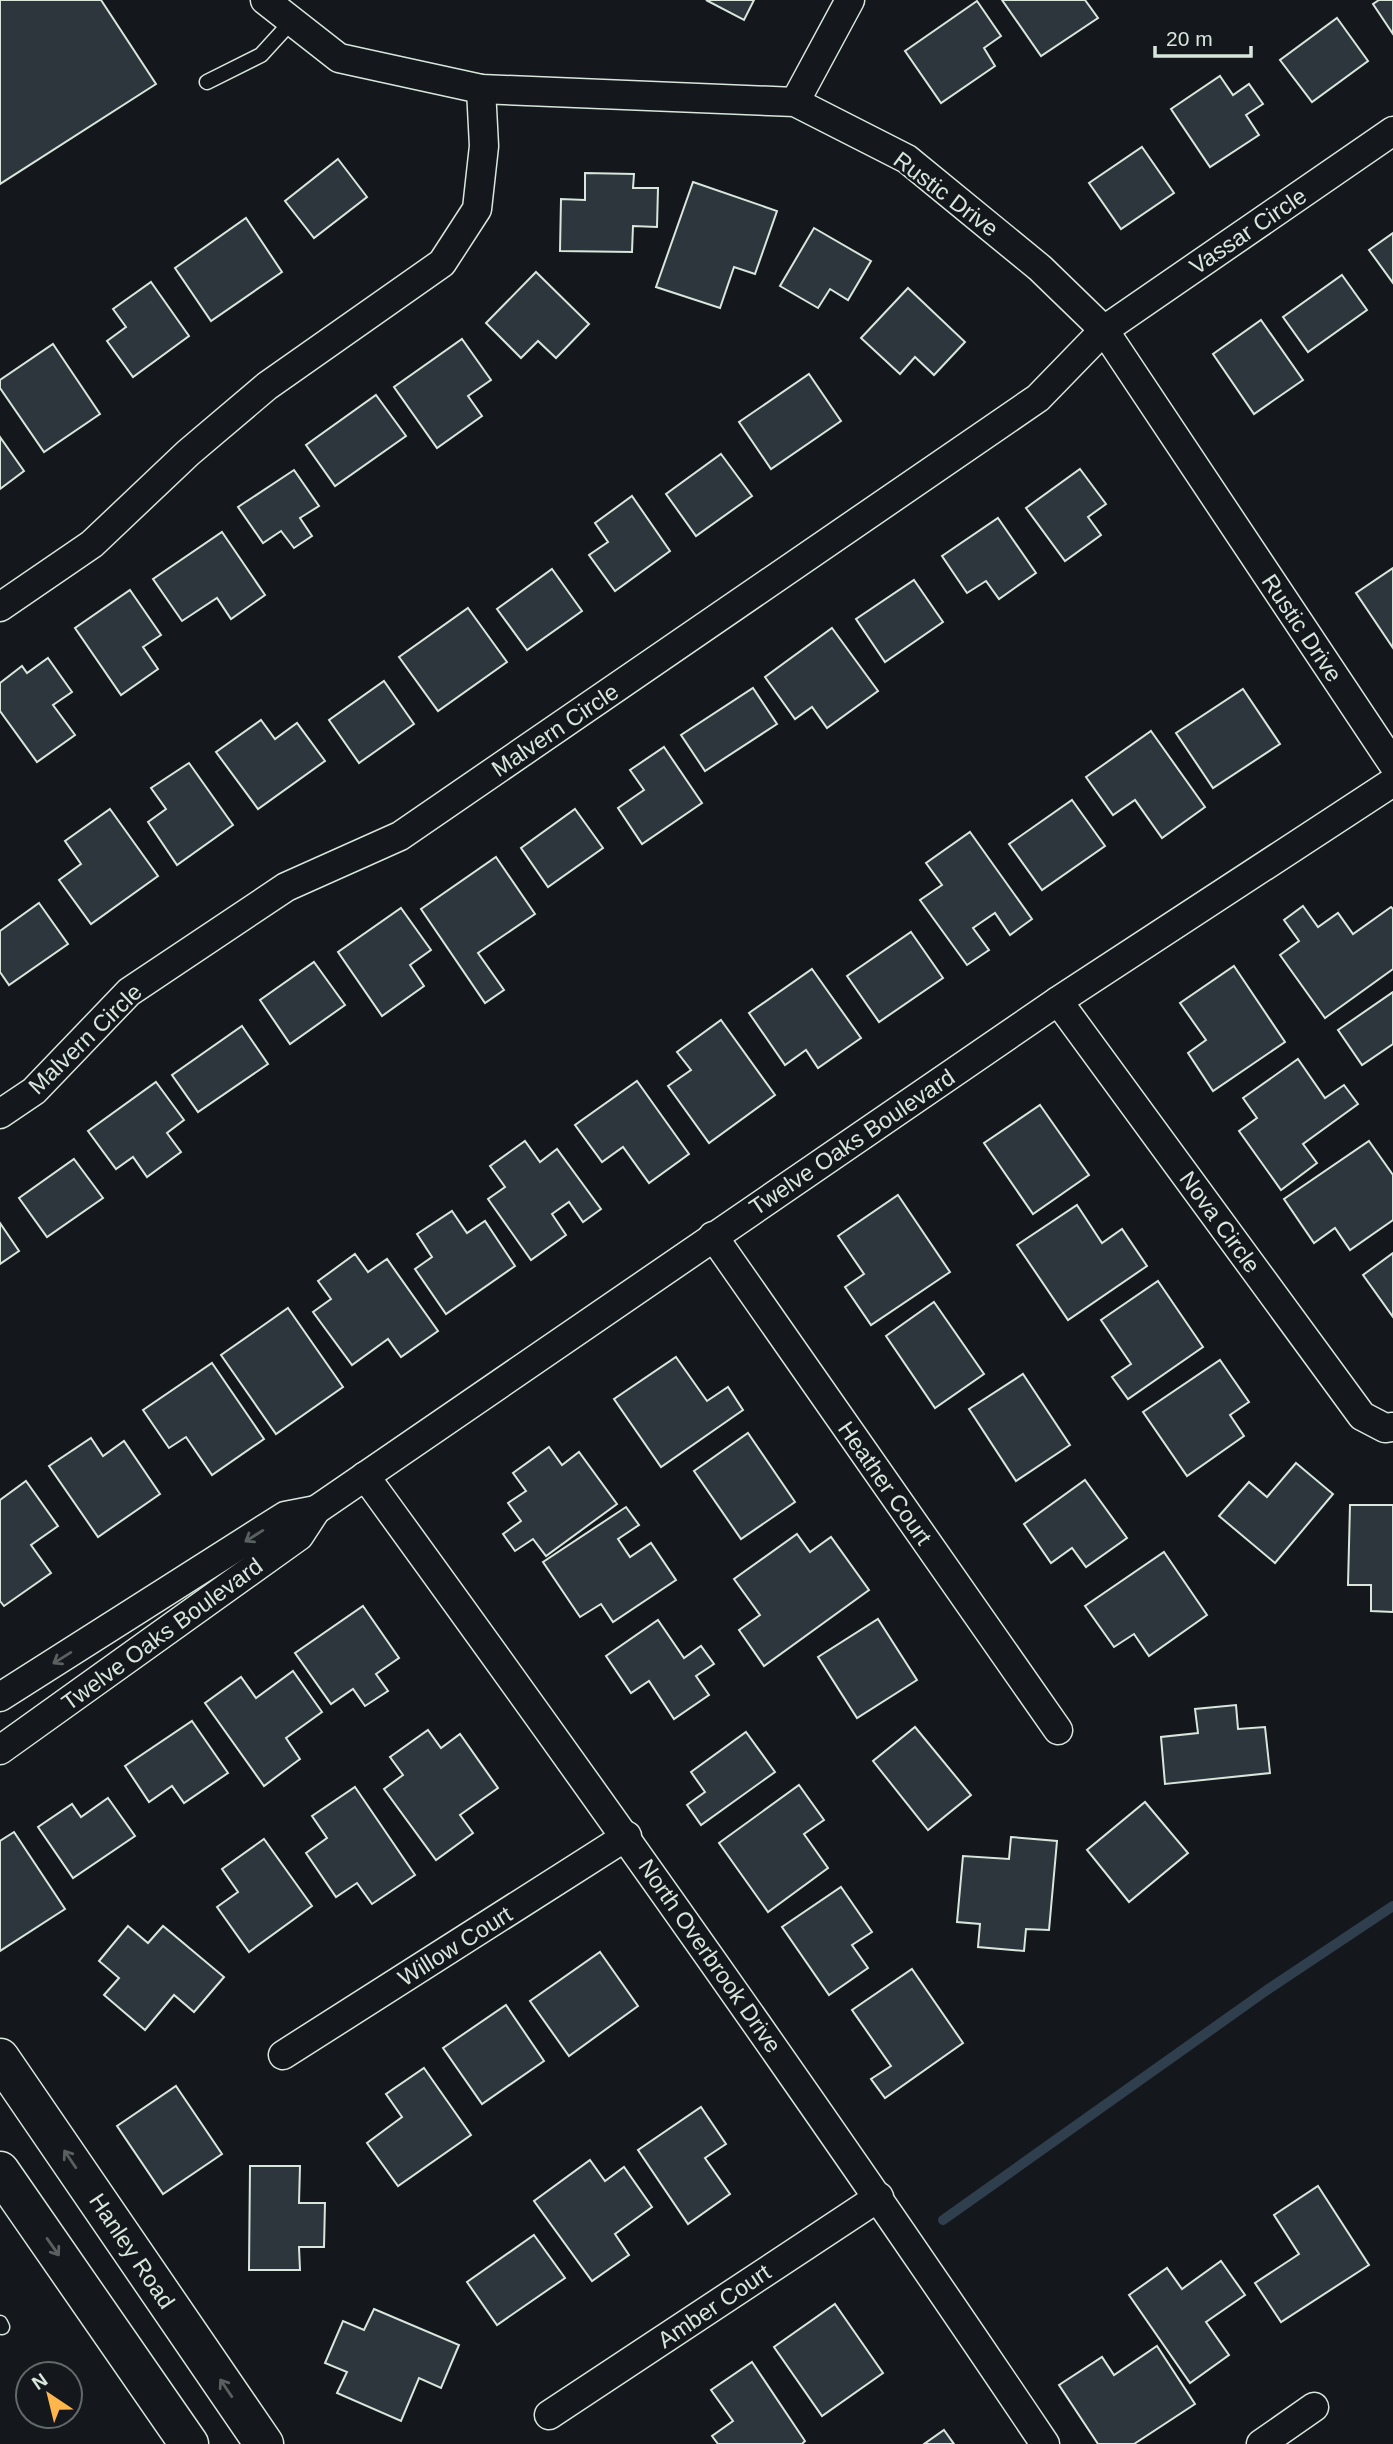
<svg xmlns="http://www.w3.org/2000/svg" width="1393" height="2444" font-family="Arial,sans-serif">
<style>
.lines{fill:none;stroke-linecap:round;stroke-linejoin:round}
.stream{stroke:#2f3f4d;stroke-width:10}
.building{fill:#2c363c;stroke:#d8e6dc;stroke-width:2}
.lane-casing{stroke:#d8e6dc;stroke-width:17}
.street-casing{stroke:#d8e6dc;stroke-width:31}
.secondary-casing{stroke:#d8e6dc;stroke-width:41}
.lane{stroke:#14181c;stroke-width:14}
.street{stroke:#14181c;stroke-width:28}
.secondary{stroke:#14181c;stroke-width:38}
.oneway{stroke:#59605f}
.labels{text-anchor:middle;dominant-baseline:central;stroke-width:5;stroke-linejoin:round;paint-order:stroke}
.street-label{font-size:23px;fill:#d8e6dc;stroke:#14181c}
</style>
<rect width="100%" height="100%" fill="#14181c"/>
<g class="lines">
<polyline class="stream" points="943,2220 1267,1990 1393,1906"/>
</g>
<g class="building">
<polygon points="0,0 101,0 156,84 0,184"/>
<polygon points="706,0 754,0 744,20"/>
<polygon points="1002,0 1085,0 1098,18 1041,56"/>
<polygon points="1379,0 1393,0 1393,34 1373,4"/>
<polygon points="977,1 1001,36 984,48 995,66 941,103 905,51"/>
<polygon points="1337,18 1368,61 1312,102 1280,60"/>
<polygon points="1220,76 1233,95 1249,84 1263,104 1246,115 1259,135 1210,167 1171,109"/>
<polygon points="1142,147 1174,193 1121,229 1089,183"/>
<polygon points="338,159 367,197 314,238 285,201"/>
<polygon points="585,173 634,174 633,188 658,188 657,227 633,226 632,252 560,251 561,199 585,200"/>
<polygon points="693,182 777,211 755,274 734,267 720,308 656,287"/>
<polygon points="246,218 282,272 211,321 175,268"/>
<polygon points="814,228 871,261 848,300 830,289 818,308 780,286"/>
<polygon points="1393,233 1393,283 1369,250"/>
<polygon points="536,272 589,324 556,358 538,341 521,358 486,323"/>
<polygon points="1342,275 1367,310 1308,352 1283,317"/>
<polygon points="151,282 189,336 133,377 107,341 126,327 113,309"/>
<polygon points="908,288 965,342 934,375 915,357 900,374 861,338"/>
<polygon points="1261,320 1303,380 1254,414 1213,354"/>
<polygon points="462,339 491,380 468,396 482,416 437,448 394,387"/>
<polygon points="53,344 100,414 44,452 0,388 0,380"/>
<polygon points="809,374 841,421 771,469 739,422"/>
<polygon points="376,395 406,436 335,486 306,445"/>
<polygon points="0,437 24,471 0,489"/>
<polygon points="721,454 752,496 696,536 666,494"/>
<polygon points="1080,469 1106,504 1088,517 1101,535 1065,561 1026,508"/>
<polygon points="294,470 319,506 300,518 312,536 294,548 281,531 263,543 238,507"/>
<polygon points="632,496 670,551 615,591 589,555 608,542 595,523"/>
<polygon points="998,518 1036,573 999,599 986,581 967,593 942,556"/>
<polygon points="222,532 265,595 231,619 217,598 182,621 153,579"/>
<polygon points="1393,568 1393,648 1356,593"/>
<polygon points="552,569 582,611 527,650 497,609"/>
<polygon points="914,580 943,622 885,662 856,619"/>
<polygon points="130,590 161,635 143,647 158,669 121,695 75,628"/>
<polygon points="468,608 507,662 438,711 399,657"/>
<polygon points="832,628 878,691 827,728 812,707 795,719 765,677"/>
<polygon points="48,658 72,692 53,705 75,735 37,762 0,711 0,683 22,666 27,673"/>
<polygon points="384,681 414,724 359,763 329,720"/>
<polygon points="753,688 777,724 705,771 681,735"/>
<polygon points="1243,689 1280,744 1213,788 1176,733"/>
<polygon points="261,720 275,739 297,723 325,761 258,809 216,752"/>
<polygon points="1151,731 1205,807 1162,838 1135,800 1113,815 1086,777"/>
<polygon points="664,747 702,803 642,844 618,808 644,790 630,770"/>
<polygon points="189,763 233,825 177,865 148,822 166,809 151,788"/>
<polygon points="1072,800 1105,846 1042,890 1009,844"/>
<polygon points="110,809 158,876 91,924 59,880 81,864 65,841"/>
<polygon points="575,809 603,848 548,887 521,848"/>
<polygon points="970,832 1032,919 1010,935 995,913 973,928 989,950 967,965 920,900 942,885 926,863"/>
<polygon points="496,857 535,914 478,953 504,990 485,1003 421,909"/>
<polygon points="39,903 68,944 9,985 0,972 0,931"/>
<polygon points="1303,906 1318,927 1338,913 1353,934 1391,907 1393,909 1393,969 1325,1018 1280,955 1299,941 1284,920"/>
<polygon points="401,908 431,950 410,965 424,986 382,1016 338,952"/>
<polygon points="911,932 943,978 879,1022 847,976"/>
<polygon points="314,962 345,1005 290,1044 260,1000"/>
<polygon points="1234,966 1285,1042 1213,1091 1188,1053 1206,1040 1180,1003"/>
<polygon points="812,969 861,1038 818,1068 806,1050 785,1065 749,1013"/>
<polygon points="1393,992 1393,1044 1362,1065 1338,1030"/>
<polygon points="721,1020 775,1095 709,1143 668,1086 691,1070 677,1052"/>
<polygon points="242,1026 268,1064 198,1112 172,1075"/>
<polygon points="1298,1059 1325,1098 1344,1085 1358,1104 1303,1144 1317,1163 1281,1190 1239,1131 1257,1118 1243,1098"/>
<polygon points="637,1081 689,1154 649,1183 623,1147 602,1162 575,1125"/>
<polygon points="156,1082 184,1120 167,1133 181,1152 147,1177 133,1157 116,1169 88,1131"/>
<polygon points="1040,1105 1089,1175 1033,1214 984,1143"/>
<polygon points="525,1141 540,1162 557,1149 601,1209 583,1222 569,1202 552,1214 566,1235 531,1260 488,1199 505,1187 490,1166"/>
<polygon points="1369,1141 1393,1175 1393,1220 1350,1250 1335,1228 1314,1243 1284,1199"/>
<polygon points="74,1159 103,1198 47,1237 19,1198"/>
<polygon points="898,1195 950,1272 871,1325 845,1287 864,1274 838,1236"/>
<polygon points="1077,1205 1102,1243 1122,1229 1147,1266 1068,1320 1017,1245"/>
<polygon points="452,1211 467,1233 485,1221 515,1266 446,1314 415,1269 432,1257 417,1234"/>
<polygon points="0,1223 19,1251 0,1264"/>
<polygon points="1393,1253 1393,1317 1363,1275"/>
<polygon points="355,1254 368,1272 387,1259 438,1331 401,1357 388,1339 352,1365 313,1312 331,1299 318,1281"/>
<polygon points="1158,1281 1203,1347 1128,1399 1112,1377 1131,1364 1101,1320"/>
<polygon points="934,1302 984,1374 935,1408 886,1336"/>
<polygon points="288,1308 343,1387 276,1434 221,1355"/>
<polygon points="676,1357 707,1401 728,1387 743,1410 661,1467 614,1399"/>
<polygon points="1220,1360 1249,1402 1230,1415 1244,1436 1187,1476 1143,1412"/>
<polygon points="212,1363 264,1439 212,1475 186,1437 169,1448 143,1410"/>
<polygon points="1023,1374 1070,1445 1016,1481 969,1409"/>
<polygon points="748,1433 795,1502 741,1539 694,1471"/>
<polygon points="91,1438 103,1456 124,1441 160,1494 98,1537 49,1466"/>
<polygon points="549,1447 562,1465 579,1452 617,1504 546,1556 533,1539 515,1551 503,1534 521,1521 508,1503 526,1491 513,1473"/>
<polygon points="1296,1463 1333,1494 1275,1563 1219,1516 1249,1482 1267,1497"/>
<polygon points="1085,1480 1127,1538 1086,1567 1072,1548 1051,1563 1024,1524"/>
<polygon points="26,1481 58,1526 31,1545 51,1573 4,1606 0,1601 0,1500"/>
<polygon points="1350,1505 1393,1505 1393,1612 1371,1611 1371,1585 1348,1585"/>
<polygon points="626,1507 639,1525 618,1539 630,1557 651,1543 676,1580 613,1622 601,1604 580,1617 543,1562"/>
<polygon points="797,1534 810,1552 831,1537 869,1590 764,1666 739,1630 760,1615 734,1579"/>
<polygon points="1164,1552 1207,1615 1149,1656 1134,1634 1114,1647 1085,1606"/>
<polygon points="363,1606 399,1658 376,1674 388,1691 365,1706 353,1689 331,1704 295,1653"/>
<polygon points="878,1619 917,1680 857,1718 818,1657"/>
<polygon points="658,1620 684,1658 701,1646 714,1664 696,1676 709,1695 674,1719 649,1681 631,1693 606,1656"/>
<polygon points="293,1671 322,1712 286,1738 300,1759 264,1786 205,1703 241,1677 256,1698"/>
<polygon points="1236,1705 1238,1729 1265,1727 1270,1773 1165,1784 1161,1737 1198,1733 1195,1709"/>
<polygon points="192,1721 228,1773 184,1803 172,1786 149,1802 125,1766"/>
<polygon points="915,1727 971,1795 928,1830 873,1761"/>
<polygon points="428,1730 441,1748 460,1734 498,1788 460,1815 473,1833 436,1860 384,1789 403,1775 390,1757"/>
<polygon points="746,1732 775,1772 701,1825 687,1805 705,1792 691,1772"/>
<polygon points="799,1785 824,1820 804,1834 828,1868 768,1912 719,1843"/>
<polygon points="355,1787 415,1875 372,1904 357,1883 336,1897 306,1853 327,1838 312,1816"/>
<polygon points="108,1798 135,1836 73,1878 38,1827 72,1804 81,1817"/>
<polygon points="1145,1802 1188,1853 1129,1902 1087,1850"/>
<polygon points="14,1832 65,1909 0,1951 0,1841"/>
<polygon points="1011,1837 1057,1841 1049,1930 1026,1929 1024,1951 978,1947 980,1924 957,1922 963,1856 1009,1859"/>
<polygon points="264,1839 312,1906 249,1952 217,1907 238,1892 222,1869"/>
<polygon points="841,1887 872,1932 852,1945 868,1968 829,1995 782,1927"/>
<polygon points="128,1926 148,1943 163,1926 224,1977 194,2012 174,1995 145,2030 104,1995 119,1978 99,1961"/>
<polygon points="600,1952 638,2006 569,2056 530,2001"/>
<polygon points="912,1969 963,2043 885,2098 871,2079 891,2066 852,2010"/>
<polygon points="506,2005 544,2061 482,2104 443,2048"/>
<polygon points="424,2068 471,2135 398,2186 367,2143 402,2117 386,2094"/>
<polygon points="176,2086 222,2154 163,2194 117,2126"/>
<polygon points="701,2107 726,2144 705,2158 730,2194 688,2224 638,2150"/>
<polygon points="590,2160 605,2181 624,2167 652,2207 615,2234 629,2255 592,2281 534,2201"/>
<polygon points="250,2166 300,2166 299,2203 325,2203 324,2247 299,2247 300,2270 249,2270"/>
<polygon points="1318,2186 1369,2265 1281,2322 1255,2283 1299,2254 1274,2215"/>
<polygon points="534,2235 565,2278 497,2325 467,2282"/>
<polygon points="1221,2261 1245,2295 1206,2322 1229,2355 1190,2383 1129,2295 1167,2268 1182,2289"/>
<polygon points="835,2304 883,2373 822,2416 774,2347"/>
<polygon points="374,2309 459,2345 441,2388 419,2378 401,2421 337,2393 347,2372 325,2363 343,2321 364,2330"/>
<polygon points="1157,2346 1195,2404 1134,2444 1098,2444 1059,2385 1102,2357 1114,2375"/>
<polygon points="752,2362 805,2441 802,2444 718,2444 712,2436 733,2421 711,2390"/>
<polygon points="944,2430 954,2444 924,2444"/>
</g>
<g class="lines">
<defs>
<g id="lane">
<polyline points="207,82 261,55 292,21"/>
<polyline points="0,2323 2,2327"/>
</g>
<g id="street">
<polyline points="265,0 339,58 481,89 795,102 907,159 1040,268 1104,330 1393,764"/>
<polyline points="795,102 850,0"/>
<polyline points="0,607 92,544 188,453 267,386 442,263 477,209 484,146 481,89"/>
<polyline points="1058,1001 1362,1416 1385,1428 1393,1427"/>
<polyline points="0,1114 34,1091 129,992 286,887 400,836 1038,398 1104,330 1393,131"/>
<polyline points="713,1236 1058,1730"/>
<path d="M 365,1476 C 597,1795 825,2116 1045,2444"/>
<polyline points="0,1697 285,1516 316,1510"/>
<polyline points="0,1750 299,1536 316,1510 1058,1001 1393,782"/>
<polyline points="283,2055 627,1836"/>
<polyline points="549,2415 879,2197"/>
<polyline points="1261,2444 1314,2407"/>
</g>
<g id="secondary">
<polyline points="0,2058 264,2444"/>
<polyline points="0,2171 189,2444"/>
</g>
</defs>
<use href="#lane" class="lane-casing"/>
<use href="#street" class="street-casing"/>
<use href="#secondary" class="secondary-casing"/>
<use href="#lane" class="lane"/>
<use href="#street" class="street"/>
<use href="#secondary" class="secondary"/>
</g>
<defs><path id="oneway-shaft" d="M-6 0H5M1.5-3L5.5 0L1.5 3" fill="none" stroke-width="1.6" stroke-linecap="round" stroke-linejoin="round" transform="scale(1.75)"/></defs>
<g class="oneway">
<use href="#oneway-shaft" transform="translate(254 1536) rotate(148)"/>
<use href="#oneway-shaft" transform="translate(62 1658) rotate(148)"/>
<use href="#oneway-shaft" transform="translate(70 2159) rotate(-124)"/>
<use href="#oneway-shaft" transform="translate(53 2247) rotate(55)"/>
<use href="#oneway-shaft" transform="translate(226 2388) rotate(-124)"/>
</g>
<g class="labels">
<g class="street-label">
<text transform="translate(946 194) rotate(37)">Rustic Drive</text>
<text transform="translate(1248 231) rotate(-34)">Vassar Circle</text>
<text transform="translate(1302 628) rotate(56)">Rustic Drive</text>
<text transform="translate(555 730) rotate(-34)">Malvern Circle</text>
<text transform="translate(85 1039) rotate(-44)">Malvern Circle</text>
<text transform="translate(852 1142) rotate(-34)">Twelve Oaks Boulevard</text>
<text transform="translate(1220 1222) rotate(54)">Nova Circle</text>
<text transform="translate(885 1483) rotate(55)">Heather Court</text>
<text transform="translate(162 1634) rotate(-36)">Twelve Oaks Boulevard</text>
<text transform="translate(455 1946) rotate(-32)">Willow Court</text>
<text transform="translate(710 1956) rotate(55)">North Overbrook Drive</text>
<text transform="translate(132 2251) rotate(56)">Hanley Road</text>
<text transform="translate(714 2306) rotate(-34)">Amber Court</text>
</g>
</g>
<g transform="translate(49 2395) rotate(325)"><circle r="33" fill="#14181c" stroke="#626a69" stroke-width="2"/>
<path d="M0-5L12 26L0 18L-12 26Z" fill="#ffb74d"/>
<text y="-10" font-size="19" font-weight="bold" text-anchor="middle" fill="#d8e6dc">N</text>
</g>
<path d="M1155 46v10h96v-10" fill="none" stroke="#d8e6dc" stroke-width="3.5"/>
<text x="1166" y="46" font-size="21" fill="#d8e6dc" stroke="#14181c" stroke-width="5" paint-order="stroke">20 m</text>
</svg>
